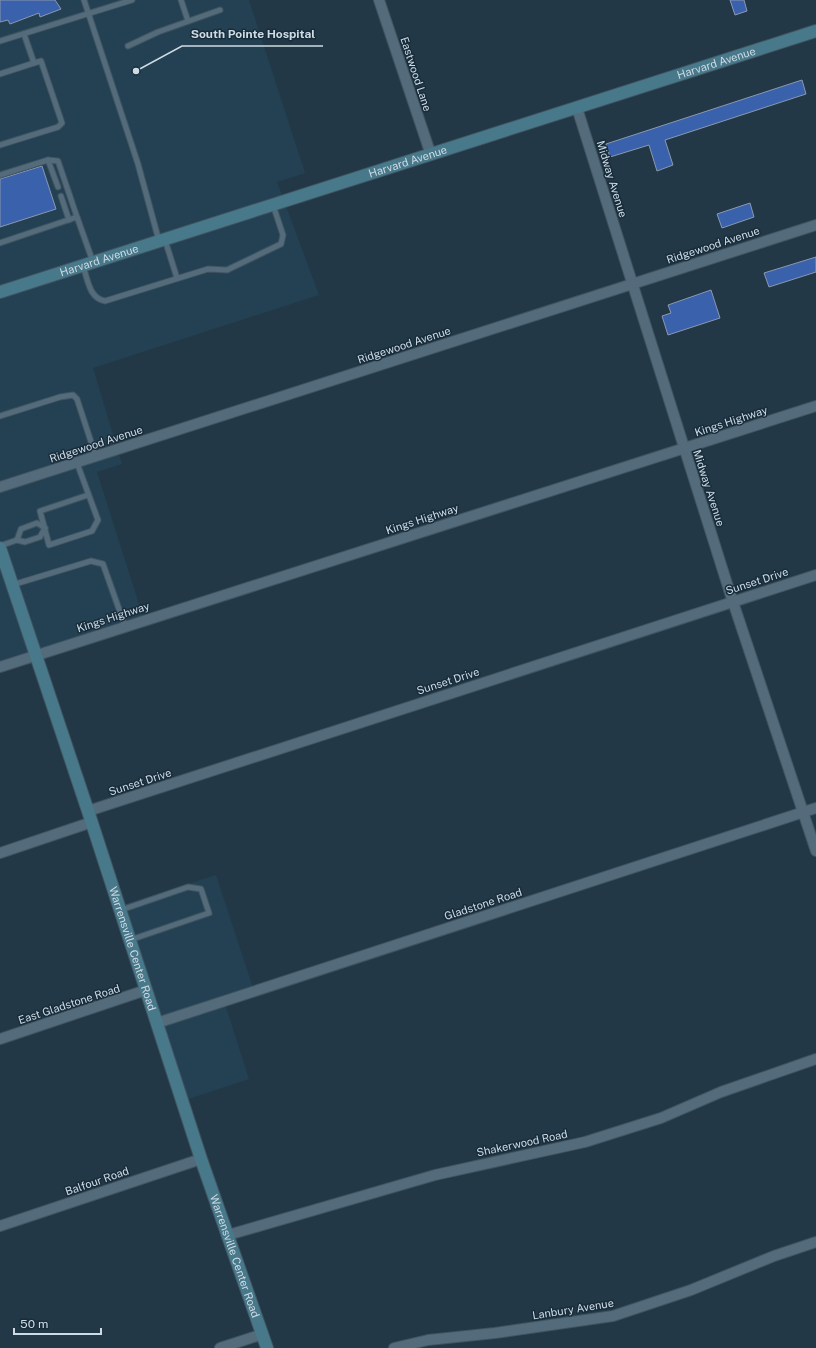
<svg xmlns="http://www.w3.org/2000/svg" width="816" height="1348" font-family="'Public Sans',sans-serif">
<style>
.built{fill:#244154}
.building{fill:#3a61ab;stroke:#8b98b0}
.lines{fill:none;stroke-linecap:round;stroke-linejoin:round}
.service-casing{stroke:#405460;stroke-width:7}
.minor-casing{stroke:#405460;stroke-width:12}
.secondary-casing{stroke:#405460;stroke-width:14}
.service{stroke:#546b7b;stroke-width:5}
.minor{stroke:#546b7b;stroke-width:10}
.secondary{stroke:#48798b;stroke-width:12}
.labels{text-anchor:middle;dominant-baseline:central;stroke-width:3;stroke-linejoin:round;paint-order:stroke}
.street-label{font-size:11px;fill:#cedbe4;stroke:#182d3c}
.leader{fill:none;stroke:#cedbe4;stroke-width:1.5}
.callout-dot{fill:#cedbe4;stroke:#182d3c;stroke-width:1.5}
.callout-label{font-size:12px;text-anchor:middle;font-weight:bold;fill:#cedbe4;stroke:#182d3c;stroke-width:3;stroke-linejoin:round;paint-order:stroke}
</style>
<rect width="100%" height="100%" fill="#223846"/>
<g class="built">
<polygon points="0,0 249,0 305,173 277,182 319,295 93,368 122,464 97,472 144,620 0,667"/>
<polygon points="216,875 254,991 224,1001 249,1079 182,1101 119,906"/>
</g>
<g class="building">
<polygon points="0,0 55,0 61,9 40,17 39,13 10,24 8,20 0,22"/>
<polygon points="730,0 744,0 747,11 735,15"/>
<polygon points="802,80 806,94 665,140 673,165 657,171 649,145 610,157 606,144"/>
<polygon points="42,166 56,209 0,227 0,179"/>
<polygon points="750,203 754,217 722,228 717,214"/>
<polygon points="816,257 816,272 769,287 764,273"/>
<polygon points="711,290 720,318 668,335 662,316 671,313 668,305"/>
</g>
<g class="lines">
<defs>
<g id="service">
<polyline points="84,0 138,164 159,241"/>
<polyline points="181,0 188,21"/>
<polyline points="0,41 132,0"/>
<polyline points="128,46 158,32 220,10"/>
<polyline points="0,74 34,63"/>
<polyline points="0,145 58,127 62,123 41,61 34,63 24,34"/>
<polyline points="48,160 58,187"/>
<polyline points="0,175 48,160 58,161 77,217"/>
<polyline points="61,196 69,220"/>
<polyline points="165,240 177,278"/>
<polyline points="0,243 77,217 93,262"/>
<path d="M 83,266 C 88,280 89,298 105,301 L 208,269 L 227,270 L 281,244 L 283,235 L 273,205"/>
<polyline points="0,416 60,397 73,395 77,399 96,457"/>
<polyline points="77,463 98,520 92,531 49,545 40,511 88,495"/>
<polyline points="17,540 21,529 37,523 45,528"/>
<polyline points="0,546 17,540 25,542 40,537 45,528"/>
<polyline points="12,585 91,561 103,564 125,626"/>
<polyline points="121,910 188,887 201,889 209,913 130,940"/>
</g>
<g id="minor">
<polyline points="379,0 431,155"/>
<polyline points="577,108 730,593 816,851"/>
<polyline points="0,487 816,225"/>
<polyline points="0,667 816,406"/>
<polyline points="88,811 816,575"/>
<polyline points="0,853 92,822"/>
<polyline points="157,1023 816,808"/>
<polyline points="0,1039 146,990"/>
<polyline points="0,1226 201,1159"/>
<polyline points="228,1235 435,1175 585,1142 661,1118 721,1092 816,1059"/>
<polyline points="220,1348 263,1334"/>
<polyline points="394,1348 428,1340 495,1333 613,1316 691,1290 774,1256 816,1242"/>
</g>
<g id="secondary">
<path id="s1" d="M 0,292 L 816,31"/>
<path id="s2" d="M 0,548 L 88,811 L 201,1159 L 267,1348"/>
</g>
</defs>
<use href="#service" class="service-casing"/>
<use href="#minor" class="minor-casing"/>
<use href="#secondary" class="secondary-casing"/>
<use href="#service" class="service"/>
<use href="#minor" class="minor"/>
<use href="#secondary" class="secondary"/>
</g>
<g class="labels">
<g class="street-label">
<text stroke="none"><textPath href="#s1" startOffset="752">Harvard Avenue</textPath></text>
<text transform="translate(416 74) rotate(72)">Eastwood Lane</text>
<text stroke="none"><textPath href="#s1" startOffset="428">Harvard Avenue</textPath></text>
<text transform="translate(612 179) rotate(73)">Midway Avenue</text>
<text transform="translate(713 245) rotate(-18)">Ridgewood Avenue</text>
<text stroke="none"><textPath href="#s1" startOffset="104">Harvard Avenue</textPath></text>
<text transform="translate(404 345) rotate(-18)">Ridgewood Avenue</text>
<text transform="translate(731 421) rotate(-18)">Kings Highway</text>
<text transform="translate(96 444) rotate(-18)">Ridgewood Avenue</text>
<text transform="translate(709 488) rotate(72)">Midway Avenue</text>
<text transform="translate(422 519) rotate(-18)">Kings Highway</text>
<text transform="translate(757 581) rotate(-18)">Sunset Drive</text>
<text transform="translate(113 617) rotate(-18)">Kings Highway</text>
<text transform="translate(448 681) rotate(-18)">Sunset Drive</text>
<text transform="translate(140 782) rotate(-18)">Sunset Drive</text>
<text transform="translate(483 904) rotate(-18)">Gladstone Road</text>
<text stroke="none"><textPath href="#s2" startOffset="422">Warrensville Center Road</textPath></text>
<text transform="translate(69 1004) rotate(-18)">East Gladstone Road</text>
<text transform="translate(522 1143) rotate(-12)">Shakerwood Road</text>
<text transform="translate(97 1181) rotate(-19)">Balfour Road</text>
<text stroke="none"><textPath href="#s2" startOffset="746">Warrensville Center Road</textPath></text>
<text transform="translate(573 1309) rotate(-9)">Lanbury Avenue</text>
</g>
</g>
<path class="leader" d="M136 71L182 46H323"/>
<circle class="callout-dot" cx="136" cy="71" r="4"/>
<g class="callout-label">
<text x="253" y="38">South Pointe Hospital</text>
</g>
<path d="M14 1328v6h87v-6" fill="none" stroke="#cedbe4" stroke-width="2"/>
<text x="20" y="1328" font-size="12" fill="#cedbe4" stroke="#182d3c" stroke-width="3" paint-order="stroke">50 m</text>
</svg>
